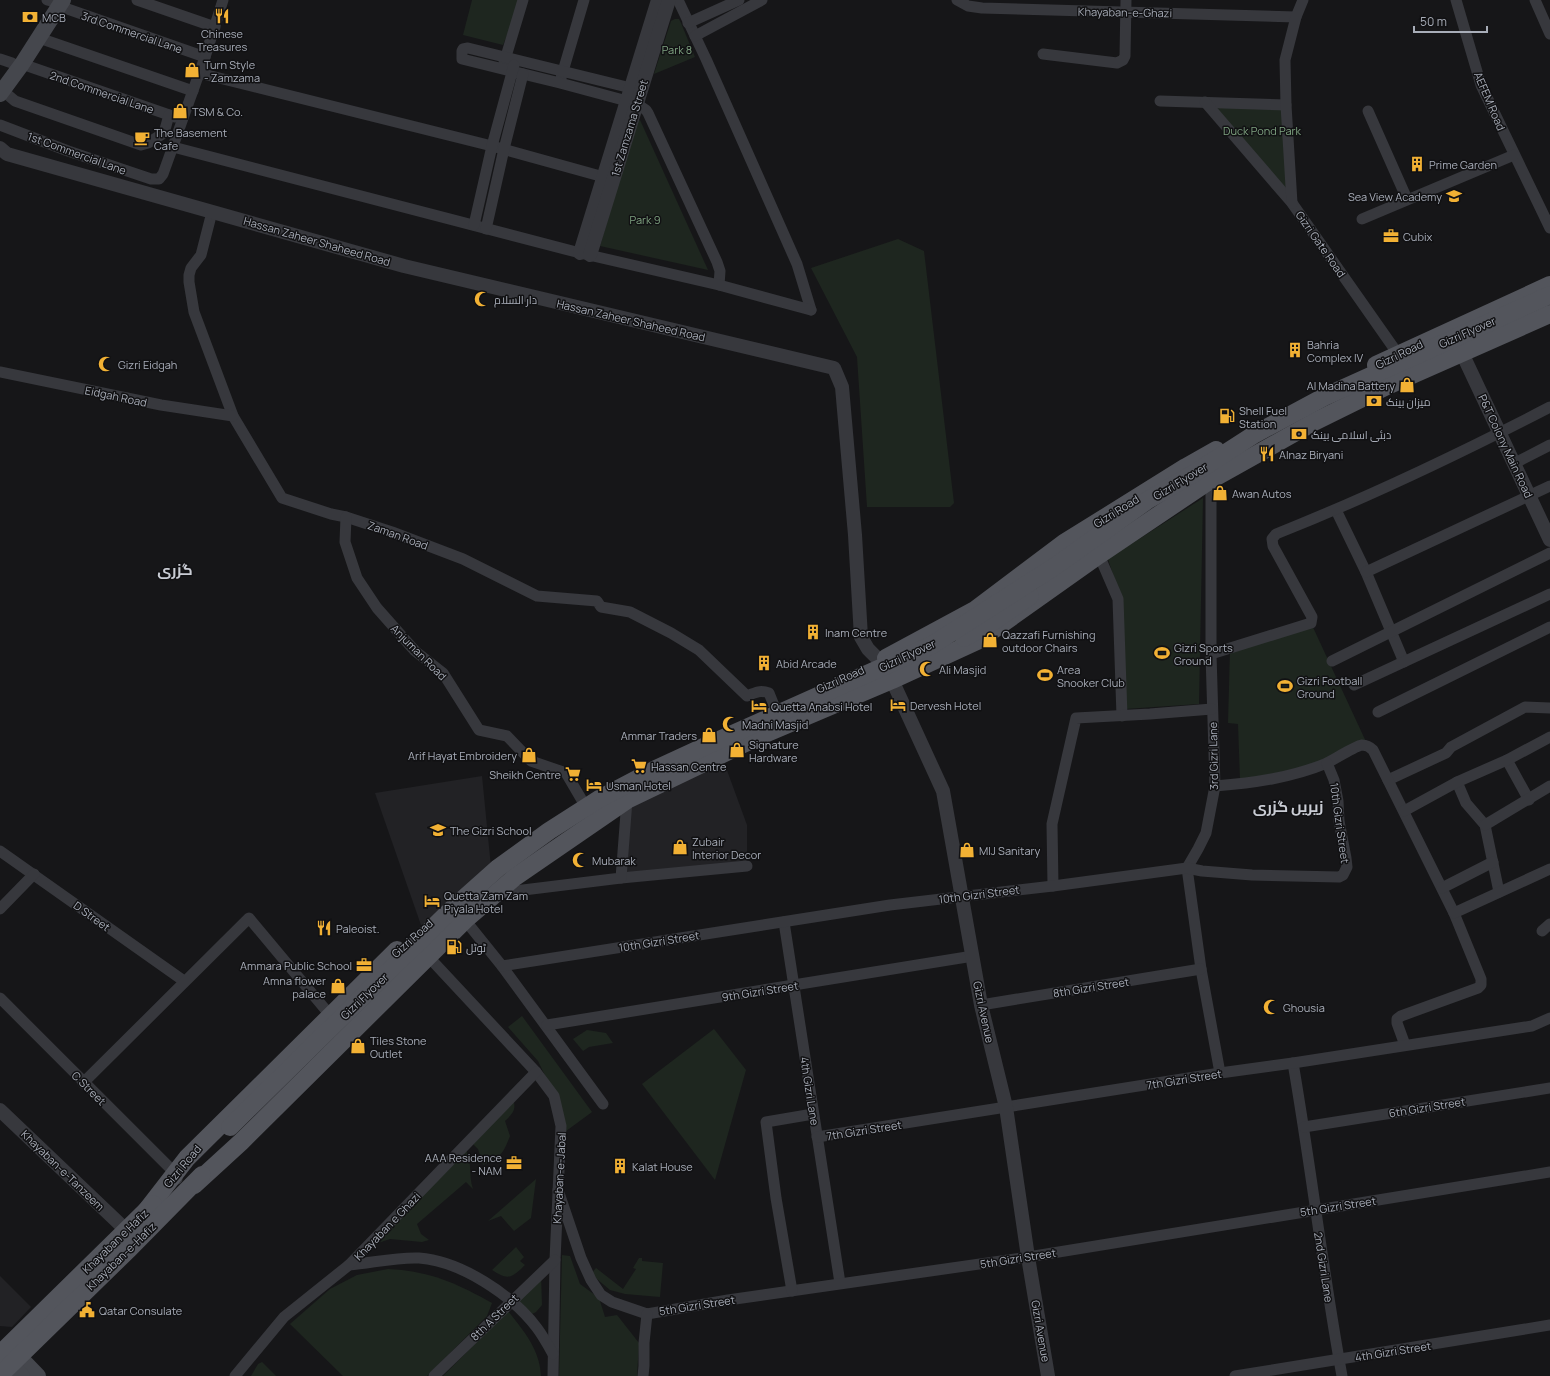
<svg xmlns="http://www.w3.org/2000/svg" width="1550" height="1376" font-family="Manrope,Cairo,sans-serif">
<style>
.built{fill:#222225}
.green{fill:#1e261f}
.lines{fill:none;stroke-linecap:round;stroke-linejoin:round}
.minor{stroke:#37383d;stroke-width:11}
.tertiary{stroke:#37383d;stroke-width:14}
.secondary{stroke:#45474d;stroke-width:16}
.primary{stroke:#53555c;stroke-width:18}
.primary-bridge{stroke:#53555c;stroke-width:18}
.labels{text-anchor:middle;dominant-baseline:central;stroke-width:3;stroke-linejoin:round;paint-order:stroke}
.street-label{font-size:11px;fill:#a8adb8;stroke:#111113}
.poi-label{font-size:11px;fill:#a8adb8;stroke:#111113;text-anchor:start}
.park-label{font-size:11px;fill:#7fa381;stroke:#111113}
.district-label{font-size:15px;font-weight:bold;fill:#c9ccd4;stroke:#111113}
</style>
<rect width="100%" height="100%" fill="#161618"/>
<g class="built">
<polygon points="721,754 747,825 747,866 621,878 627,800"/>
<polygon points="482,776 491,867 422,928 375,793"/>
<polygon points="0,1276 31,1307 12,1327 0,1326"/>
</g>
<g class="green">
<polygon points="472,0 522,0 503,45 463,35"/>
<polygon points="675,19 679,19 681,23 695,57 654,74 671,21"/>
<polygon points="1205,102 1286,105 1292,203"/>
<polygon points="640,120 708,270 600,246 636,122"/>
<polygon points="898,239 924,251 954,503 950,507 867,507 857,357 811,268"/>
<polygon points="1203,498 1199,704 1125,709 1122,602 1108,559"/>
<polygon points="1311,623 1368,746 1327,763 1240,780 1238,724 1228,723 1230,649"/>
<polygon points="522,1016 592,1112 562,1134 553,1092 538,1061 508,1027"/>
<polygon points="714,1029 746,1070 715,1180 642,1084"/>
<polygon points="587,1030 606,1033 613,1043 589,1047 583,1051 573,1039"/>
<path d="M 513,1099 C 517,1110 512,1114 505,1121 L 510,1136 C 503,1154 501,1157 483,1165 L 478,1149 L 472,1143 Z"/>
<path d="M 465,1148 C 473,1160 468,1175 473,1189 L 466,1182 L 417,1224 L 421,1234 L 429,1240 L 422,1242 L 390,1239 L 378,1243 L 377,1241 Z"/>
<polygon points="536,1179 531,1218 514,1231 501,1216 488,1221"/>
<path d="M 516,1247 L 524,1257 L 520,1261 L 525,1265 C 511,1279 508,1280 492,1270 Z"/>
<polygon points="562,1255 570,1256 580,1284 599,1298 605,1317 617,1315 639,1343 637,1376 559,1376"/>
<polygon points="639,1258 642,1258 642,1261 663,1263 660,1297 625,1294 610,1290 591,1274 596,1268 623,1289 636,1269 633,1268"/>
<path d="M 388,1269 C 430,1271 456,1283 492,1303 L 487,1316 L 427,1376 L 343,1376 L 290,1324 L 330,1289 L 357,1275 Z"/>
<polygon points="541,1274 542,1305 536,1312 532,1314 516,1307 526,1286"/>
<path d="M 508,1311 C 524,1331 540,1350 541,1376 L 443,1376 Z"/>
<polygon points="262,1362 276,1376 251,1376 258,1364"/>
</g>
<g class="lines">
<g class="minor">
<polyline points="47,0 51,1"/>
<polyline points="137,0 215,27"/>
<polyline points="678,0 706,59 797,264 811,310"/>
<polyline points="957,0 968,6 982,8 1296,17"/>
<polyline points="1456,0 1481,85 1550,228"/>
<polyline points="1535,0 1550,34"/>
<polyline points="59,6 205,57"/>
<polyline points="688,23 739,0"/>
<polyline points="695,36 762,0"/>
<polyline points="39,38 193,91"/>
<polyline points="1043,54 1117,63 1123,60 1125,56 1126,0"/>
<polyline points="0,59 12,63"/>
<polyline points="504,63 523,0"/>
<polyline points="22,64 175,117"/>
<polyline points="199,73 492,146 611,179"/>
<polyline points="561,78 584,0"/>
<polyline points="2,90 15,101 141,145 148,143 164,133 169,115"/>
<polyline points="627,101 560,83 462,59 462,51 463,49 468,48 631,88"/>
<polyline points="1160,101 1286,105"/>
<polyline points="1205,102 1292,203 1398,354 1400,360"/>
<polyline points="637,104 646,110 648,113 717,262 720,271 719,285"/>
<polyline points="1368,111 1407,199"/>
<polyline points="0,125 68,151 151,179 159,179 163,174 205,57 223,0"/>
<polyline points="173,147 580,253 719,285 811,310"/>
<polyline points="1292,203 1286,105 1285,60 1296,17 1303,0"/>
<path d="M 212,212 L 201,255 L 191,268 L 189,275 L 189,282 L 194,312 L 233,416 L 282,498 L 331,514 L 346,517 L 392,532 L 463,559 L 537,596 L 597,601 L 601,607 L 630,612 L 671,633 L 699,650 L 747,696 C 756,692 760,690 769,693 L 775,708"/>
<polyline points="1362,219 1514,155"/>
<polyline points="474,225 492,146 514,65"/>
<polyline points="486,229 504,149 523,74"/>
<polyline points="0,372 161,405 233,416"/>
<polyline points="1515,463 1550,445"/>
<polyline points="1211,476 1211,654 1215,786 1206,833 1198,849 1187,868 1201,969 1220,1073"/>
<polyline points="1336,510 1366,572 1404,662"/>
<polyline points="346,517 345,542 357,578 377,608 415,651 443,673 479,730 507,736 531,761 566,773 583,802"/>
<polyline points="1099,555 1118,599 1122,716"/>
<polyline points="1366,572 1550,486"/>
<path d="M 1211,654 L 1311,623 L 1312,617 L 1273,546 L 1272,539 L 1276,534 C 1369,497 1461,453 1550,407"/>
<polyline points="1332,661 1550,553"/>
<polyline points="1354,685 1550,594"/>
<polyline points="1378,712 1550,627"/>
<polyline points="1507,760 1529,800"/>
<polyline points="1388,780 1446,753 1451,747 1525,707 1550,708"/>
<polyline points="1457,782 1466,803 1485,825 1499,892"/>
<path d="M 1215,786 C 1253,783 1291,778 1327,763 C 1335,759 1355,746 1362,745 C 1367,745 1370,747 1373,750 L 1454,913 L 1481,979 L 1481,985 L 1478,988 L 1401,1016 L 1397,1019 L 1397,1023 L 1405,1045"/>
<polyline points="1404,811 1457,782 1507,760 1550,737"/>
<polyline points="1485,825 1550,786"/>
<polyline points="0,851 184,981"/>
<polyline points="621,878 747,866"/>
<polyline points="1053,886 1052,824 1076,718 1150,714 1212,709"/>
<polyline points="1442,888 1493,862"/>
<polyline points="499,893 621,878 627,800"/>
<polyline points="0,909 34,874"/>
<polyline points="1454,913 1550,869"/>
<polyline points="465,920 502,966 603,1104"/>
<polyline points="784,922 840,1283"/>
<polyline points="1542,931 1550,924"/>
<polyline points="425,953 536,1072 554,1096 561,1126 555,1260 553,1376"/>
<polyline points="502,966 890,905 1053,886 1187,868 1202,871 1252,875 1339,877 1343,875 1347,867 1346,858 1339,821 1338,801 1334,780 1327,763"/>
<polyline points="0,998 175,1173 177,1179"/>
<polyline points="981,1005 1201,969"/>
<polyline points="547,1025 973,956"/>
<path d="M 1293,1063 C 1311,1167 1323,1272 1342,1376"/>
<polyline points="83,1083 249,918 330,1015"/>
<polyline points="1304,1127 1550,1088"/>
<polyline points="817,1137 1220,1073 1293,1063 1532,1026 1550,1018"/>
<polyline points="558,1190 581,1258 591,1280 601,1295 612,1302 647,1314 728,1300 1028,1257 1550,1172"/>
<path d="M 349,1265 C 372,1263 396,1257 419,1258 C 461,1261 512,1295 537,1328 C 543,1336 548,1345 553,1354"/>
<polyline points="792,1291 776,1198 766,1122 813,1114"/>
<polyline points="235,1376 284,1317 349,1265 536,1072"/>
<polyline points="434,1376 555,1260"/>
<polyline points="643,1376 644,1366 644,1343 647,1314"/>
<polyline points="1235,1376 1550,1325"/>
</g>
<g class="tertiary">
<polyline points="0,148 7,154 404,266 834,368 842,387 855,535 861,637 868,649 880,661 892,680 943,791 981,1005 1006,1107 1028,1257 1048,1376"/>
<polyline points="580,253 658,0"/>
<polyline points="590,255 669,0"/>
<polyline points="1462,353 1550,540"/>
<polyline points="0,1110 126,1230"/>
</g>
<g class="secondary">
<polyline points="0,94 22,64 63,0"/>
<polyline points="11,1348 38,1376"/>
<polyline points="2,1355 22,1376"/>
</g>
<g class="primary">
<polyline points="1376,365 1550,285"/>
<polyline points="886,658 975,610 1064,543 1186,467 1216,450"/>
<polyline points="194,1185 241,1142 465,920 515,877 627,800 760,736 892,680 979,640 1099,555 1209,481 1314,422 1387,386 1550,314"/>
<polyline points="146,1211 187,1158 397,950"/>
<polyline points="0,1354 153,1204"/>
<polyline points="0,1375 129,1249 202,1175"/>
</g>
<g class="primary-bridge">
<polyline points="964,638 994,621 1030,596"/>
<polyline points="230,1127 452,909 498,868 549,831 599,799 656,769 708,745 932,645 1054,567 1148,500 1193,474 1255,434 1324,397 1550,295"/>
</g>
</g>
<defs>
<symbol id="restaurant-bare" viewBox="-9 -9 18 18"><path d="M-5-6h1v4h1v-4h1v4h1v-4h1v5L-1.5 .5V6h-2V.5L-5-1ZM5-6V6H3V1.5H1.5Q1.5-4 5-6Z" fill="#f2b134" stroke="#111113" stroke-width="2.5" paint-order="stroke"/></symbol>
<symbol id="bank-bare" viewBox="-9 -9 18 18"><path d="M-6-4H6V4H-6ZM0-2.3a2.3 2.3 0 1 0 0 4.6a2.3 2.3 0 1 0 0-4.6Z" fill="#f2b134" stroke="#111113" stroke-width="2.5" paint-order="stroke"/></symbol>
<symbol id="shop-bare" viewBox="-9 -9 18 18"><path d="M-5-2.5h2.3a2.7 3.5 0 0 1 5.4 0H5L5.5 6h-11ZM-1.5-2.5h3a1.5 2.3 0 0 0-3 0Z" fill="#f2b134" stroke="#111113" stroke-width="2.5" paint-order="stroke"/></symbol>
<symbol id="cafe-bare" viewBox="-9 -9 18 18"><path d="M-5.5-4.5H6V0H3Q3 3.5 0 3.5H-2.5Q-5.5 3.5-5.5 0ZM3-3.2v2h1.7v-2ZM-6 4.5H4V6H-6Z" fill="#f2b134" stroke="#111113" stroke-width="2.5" paint-order="stroke"/></symbol>
<symbol id="building-bare" viewBox="-9 -9 18 18"><path d="M-4-6H4V6H1V3H-1V6H-4ZM-2.5-4.3h1.7v1.8h-1.7ZM.8-4.3h1.7v1.8H.8ZM-2.5-1h1.7V.8h-1.7ZM.8-1h1.7V.8H.8Z" fill="#f2b134" stroke="#111113" stroke-width="2.5" paint-order="stroke"/></symbol>
<symbol id="school-bare" viewBox="-9 -9 18 18"><path d="M0-5L7-2L0 1L-7-2ZM-4 1L0 2.5L4 1V4Q0 6-4 4Z" fill="#f2b134" stroke="#111113" stroke-width="2.5" paint-order="stroke"/></symbol>
<symbol id="office-bare" viewBox="-9 -9 18 18"><path d="M-6-3h4V-5.5h4V-3h4V5H-6ZM-1-4.5V-3h2v-1.5ZM-6 0V1H6V0Z" fill="#f2b134" stroke="#111113" stroke-width="2.5" paint-order="stroke"/></symbol>
<symbol id="mosque-bare" viewBox="-9 -9 18 18"><path d="M3.5-4.9A6 6 0 1 0 3.5 4.9A5 5 0 1 1 3.5-4.9Z" fill="#f2b134" stroke="#111113" stroke-width="2.5" paint-order="stroke"/></symbol>
<symbol id="fuel-bare" viewBox="-9 -9 18 18"><path d="M-5.5-6h7V0h2V4h1.3V-2.5L3-4.5l.8-.8L6-3V5H2.5V1h-1V6h-7ZM-4.2-4.7v3.2H.2V-4.7Z" fill="#f2b134" stroke="#111113" stroke-width="2.5" paint-order="stroke"/></symbol>
<symbol id="stadium-bare" viewBox="-9 -9 18 18"><path d="M0-5a6.5 5 0 1 0 0 10a6.5 5 0 1 0 0-10ZM-3.5-1.8h7v3.6h-7Z" fill="#f2b134" stroke="#111113" stroke-width="2.5" paint-order="stroke"/></symbol>
<symbol id="hotel-bare" viewBox="-9 -9 18 18"><path d="M-6-4.5h1.5V1H6V5H4.5V3h-9V5H-6ZM-4 0a1.8 1.8 0 1 1 3.6 0ZM.5 0V-2.5h3Q6-2.5 6 0Z" fill="#f2b134" stroke="#111113" stroke-width="2.5" paint-order="stroke"/></symbol>
<symbol id="supermarket-bare" viewBox="-9 -9 18 18"><path d="M-6-5.5h2.5l.6 2H6L4.5 2H-2.5L-4.4-4H-6ZM-1.5 3.2a1.3 1.3 0 1 0 .1 0ZM3 3.2a1.3 1.3 0 1 0 .1 0Z" fill="#f2b134" stroke="#111113" stroke-width="2.5" paint-order="stroke"/></symbol>
<symbol id="civic-bare" viewBox="-9 -9 18 18"><path d="M-.6-6.5H3V-4.5H.6V-3L4-1V1h2V6H-6V1h2V-1L-.6-3ZM-1.2 2.5V6h2.4V2.5Z" fill="#f2b134" stroke="#111113" stroke-width="2.5" paint-order="stroke"/></symbol>
</defs>
<g fill-rule="evenodd">
<use href="#restaurant-bare" x="211" y="5" width="22" height="22"/>
<use href="#bank-bare" x="19" y="6" width="22" height="22"/>
<use href="#shop-bare" x="181" y="59" width="22" height="22"/>
<use href="#shop-bare" x="169" y="100" width="22" height="22"/>
<use href="#cafe-bare" x="131" y="127" width="22" height="22"/>
<use href="#building-bare" x="1406" y="153" width="22" height="22"/>
<use href="#school-bare" x="1443" y="185" width="22" height="22"/>
<use href="#office-bare" x="1380" y="225" width="22" height="22"/>
<use href="#mosque-bare" x="471" y="288" width="22" height="22"/>
<use href="#building-bare" x="1284" y="339" width="22" height="22"/>
<use href="#mosque-bare" x="95" y="353" width="22" height="22"/>
<use href="#shop-bare" x="1396" y="374" width="22" height="22"/>
<use href="#bank-bare" x="1363" y="390" width="22" height="22"/>
<use href="#fuel-bare" x="1216" y="405" width="22" height="22"/>
<use href="#bank-bare" x="1288" y="423" width="22" height="22"/>
<use href="#restaurant-bare" x="1256" y="443" width="22" height="22"/>
<use href="#shop-bare" x="1209" y="482" width="22" height="22"/>
<use href="#building-bare" x="802" y="621" width="22" height="22"/>
<use href="#shop-bare" x="979" y="629" width="22" height="22"/>
<use href="#stadium-bare" x="1151" y="642" width="22" height="22"/>
<use href="#building-bare" x="753" y="652" width="22" height="22"/>
<use href="#mosque-bare" x="916" y="658" width="22" height="22"/>
<use href="#stadium-bare" x="1034" y="664" width="22" height="22"/>
<use href="#stadium-bare" x="1274" y="675" width="22" height="22"/>
<use href="#hotel-bare" x="887" y="694" width="22" height="22"/>
<use href="#hotel-bare" x="748" y="695" width="22" height="22"/>
<use href="#mosque-bare" x="719" y="713" width="22" height="22"/>
<use href="#shop-bare" x="698" y="724" width="22" height="22"/>
<use href="#shop-bare" x="726" y="739" width="22" height="22"/>
<use href="#shop-bare" x="518" y="744" width="22" height="22"/>
<use href="#supermarket-bare" x="628" y="755" width="22" height="22"/>
<use href="#supermarket-bare" x="562" y="763" width="22" height="22"/>
<use href="#hotel-bare" x="583" y="774" width="22" height="22"/>
<use href="#school-bare" x="427" y="819" width="22" height="22"/>
<use href="#shop-bare" x="669" y="836" width="22" height="22"/>
<use href="#shop-bare" x="956" y="839" width="22" height="22"/>
<use href="#mosque-bare" x="569" y="849" width="22" height="22"/>
<use href="#hotel-bare" x="421" y="890" width="22" height="22"/>
<use href="#restaurant-bare" x="313" y="917" width="22" height="22"/>
<use href="#fuel-bare" x="443" y="936" width="22" height="22"/>
<use href="#office-bare" x="353" y="954" width="22" height="22"/>
<use href="#shop-bare" x="327" y="975" width="22" height="22"/>
<use href="#mosque-bare" x="1260" y="996" width="22" height="22"/>
<use href="#shop-bare" x="347" y="1035" width="22" height="22"/>
<use href="#office-bare" x="503" y="1152" width="22" height="22"/>
<use href="#building-bare" x="609" y="1155" width="22" height="22"/>
<use href="#civic-bare" x="76" y="1299" width="22" height="22"/>
</g>
<g class="labels">
<g class="street-label">
<text transform="translate(1125 12) rotate(1)">Khayaban-e-Ghazi</text>
<text transform="translate(132 32) rotate(19)">3rd Commercial Lane</text>
<text transform="translate(102 92) rotate(19)">2nd Commercial Lane</text>
<text transform="translate(1490 101) rotate(67)">AEFEM Road</text>
<text transform="translate(629 128) rotate(-73)">1st Zamzama Street</text>
<text transform="translate(77 153) rotate(20)">1st Commercial Lane</text>
<text transform="translate(317 241) rotate(16)">Hassan Zaheer Shaheed Road</text>
<text transform="translate(1321 244) rotate(55)">Gizri Gate Road</text>
<text transform="translate(631 320) rotate(13)">Hassan Zaheer Shaheed Road</text>
<text transform="translate(1467 332) rotate(-24)">Gizri Flyover</text>
<text transform="translate(1399 354) rotate(-26)">Gizri Road</text>
<text transform="translate(116 396) rotate(12)">Eidgah Road</text>
<text transform="translate(1506 446) rotate(65)">P&amp;T Colony Main Road</text>
<text transform="translate(1180 481) rotate(-31)">Gizri Flyover</text>
<text transform="translate(1116 511) rotate(-32)">Gizri Road</text>
<text transform="translate(398 535) rotate(20)">Zaman Road</text>
<text transform="translate(419 652) rotate(45)">Anjuman Road</text>
<text transform="translate(907 655) rotate(-25)">Gizri Flyover</text>
<text transform="translate(840 679) rotate(-24)">Gizri Road</text>
<text transform="translate(1213 756) rotate(-91)">3rd Gizri Lane</text>
<text transform="translate(1340 823) rotate(82)">10th Gizri Street</text>
<text transform="translate(979 894) rotate(-7)">10th Gizri Street</text>
<text transform="translate(92 916) rotate(36)">D Street</text>
<text transform="translate(412 938) rotate(-42)">Gizri Road</text>
<text transform="translate(659 941) rotate(-9)">10th Gizri Street</text>
<text transform="translate(1091 987) rotate(-9)">8th Gizri Street</text>
<text transform="translate(760 991) rotate(-9)">9th Gizri Street</text>
<text transform="translate(364 996) rotate(-44)">Gizri Flyover</text>
<text transform="translate(984 1012) rotate(78)">Gizri Avenue</text>
<text transform="translate(1184 1079) rotate(-9)">7th Gizri Street</text>
<text transform="translate(89 1088) rotate(45)">C Street</text>
<text transform="translate(810 1091) rotate(81)">4th Gizri Lane</text>
<text transform="translate(1427 1107) rotate(-9)">6th Gizri Street</text>
<text transform="translate(864 1130) rotate(-9)">7th Gizri Street</text>
<text transform="translate(182 1166) rotate(-50)">Gizri Road</text>
<text transform="translate(63 1170) rotate(44)">Khayaban-e-Tanzeem</text>
<text transform="translate(559 1178) rotate(-87)">Khayaban-e-Jabal</text>
<text transform="translate(1338 1206) rotate(-9)">5th Gizri Street</text>
<text transform="translate(387 1226) rotate(-46)">Khayaban e Ghazi</text>
<text transform="translate(115 1241) rotate(-44)">Khayaban e Hafiz</text>
<text transform="translate(121 1256) rotate(-44)">Khayaban-e-Hafiz</text>
<text transform="translate(1018 1258) rotate(-9)">5th Gizri Street</text>
<text transform="translate(1324 1267) rotate(81)">2nd Gizri Lane</text>
<text transform="translate(697 1305) rotate(-9)">5th Gizri Street</text>
<text transform="translate(494 1317) rotate(-44)">8th A Street</text>
<text transform="translate(1041 1331) rotate(80)">Gizri Avenue</text>
<text transform="translate(1393 1351) rotate(-9)">4th Gizri Street</text>
</g>
<g class="poi-label">
<text x="42" y="17">MCB</text>
<text x="222" y="33" text-anchor="middle">Chinese<tspan x="222" dy="13">Treasures</tspan></text>
<text x="204" y="64">Turn Style<tspan x="204" dy="13">- Zamzama</tspan></text>
<text x="192" y="111">TSM &amp; Co.</text>
<text x="154" y="132">The Basement<tspan x="154" dy="13">Cafe</tspan></text>
<text x="1429" y="164">Prime Garden</text>
<text x="1442" y="196" text-anchor="end">Sea View Academy</text>
<text x="1403" y="236">Cubix</text>
<text x="494" y="299">دار السلام</text>
<text x="1307" y="344">Bahria<tspan x="1307" dy="13">Complex IV</tspan></text>
<text x="118" y="364">Gizri Eidgah</text>
<text x="1395" y="385" text-anchor="end">Al Madina Battery</text>
<text x="1386" y="401">میزان بینک</text>
<text x="1239" y="410">Shell Fuel<tspan x="1239" dy="13">Station</tspan></text>
<text x="1311" y="434">دبئی اسلامی بینک</text>
<text x="1279" y="454">Alnaz Biryani</text>
<text x="1232" y="493">Awan Autos</text>
<text x="825" y="632">Inam Centre</text>
<text x="1002" y="634">Qazzafi Furnishing<tspan x="1002" dy="13">outdoor Chairs</tspan></text>
<text x="1174" y="647">Gizri Sports<tspan x="1174" dy="13">Ground</tspan></text>
<text x="776" y="663">Abid Arcade</text>
<text x="939" y="669">Ali Masjid</text>
<text x="1057" y="669">Area<tspan x="1057" dy="13">Snooker Club</tspan></text>
<text x="1297" y="680">Gizri Football<tspan x="1297" dy="13">Ground</tspan></text>
<text x="910" y="705">Dervesh Hotel</text>
<text x="771" y="706">Quetta Anabsi Hotel</text>
<text x="742" y="724">Madni Masjid</text>
<text x="697" y="735" text-anchor="end">Ammar Traders</text>
<text x="749" y="744">Signature<tspan x="749" dy="13">Hardware</tspan></text>
<text x="517" y="755" text-anchor="end">Arif Hayat Embroidery</text>
<text x="651" y="766">Hassan Centre</text>
<text x="561" y="774" text-anchor="end">Sheikh Centre</text>
<text x="606" y="785">Usman Hotel</text>
<text x="450" y="830">The Gizri School</text>
<text x="692" y="841">Zubair<tspan x="692" dy="13">Interior Decor</tspan></text>
<text x="979" y="850">MIJ Sanitary</text>
<text x="592" y="860">Mubarak</text>
<text x="444" y="895">Quetta Zam Zam<tspan x="444" dy="13">Piyala Hotel</tspan></text>
<text x="336" y="928">Paleoist.</text>
<text x="466" y="947">ٹوٹل</text>
<text x="352" y="965" text-anchor="end">Ammara Public School</text>
<text x="326" y="980" text-anchor="end">Amna flower<tspan x="326" dy="13">palace</tspan></text>
<text x="1283" y="1007">Ghousia</text>
<text x="370" y="1040">Tiles Stone<tspan x="370" dy="13">Outlet</tspan></text>
<text x="502" y="1157" text-anchor="end">AAA Residence<tspan x="502" dy="13">- NAM</tspan></text>
<text x="632" y="1166">Kalat House</text>
<text x="99" y="1310">Qatar Consulate</text>
</g>
<g class="park-label">
<text x="677" y="49">Park 8</text>
<text x="1262" y="130">Duck Pond Park</text>
<text x="645" y="219">Park 9</text>
</g>
<g class="district-label">
<text x="175" y="569">گزری</text>
<text x="1288" y="806">زیریں گزری</text>
</g>
</g>
<path d="M1414 26v6h73v-6" fill="none" stroke="#a8adb8" stroke-width="2"/>
<text x="1420" y="26" font-size="12" fill="#a8adb8" stroke="#111113" stroke-width="3" paint-order="stroke">50 m</text>
</svg>
